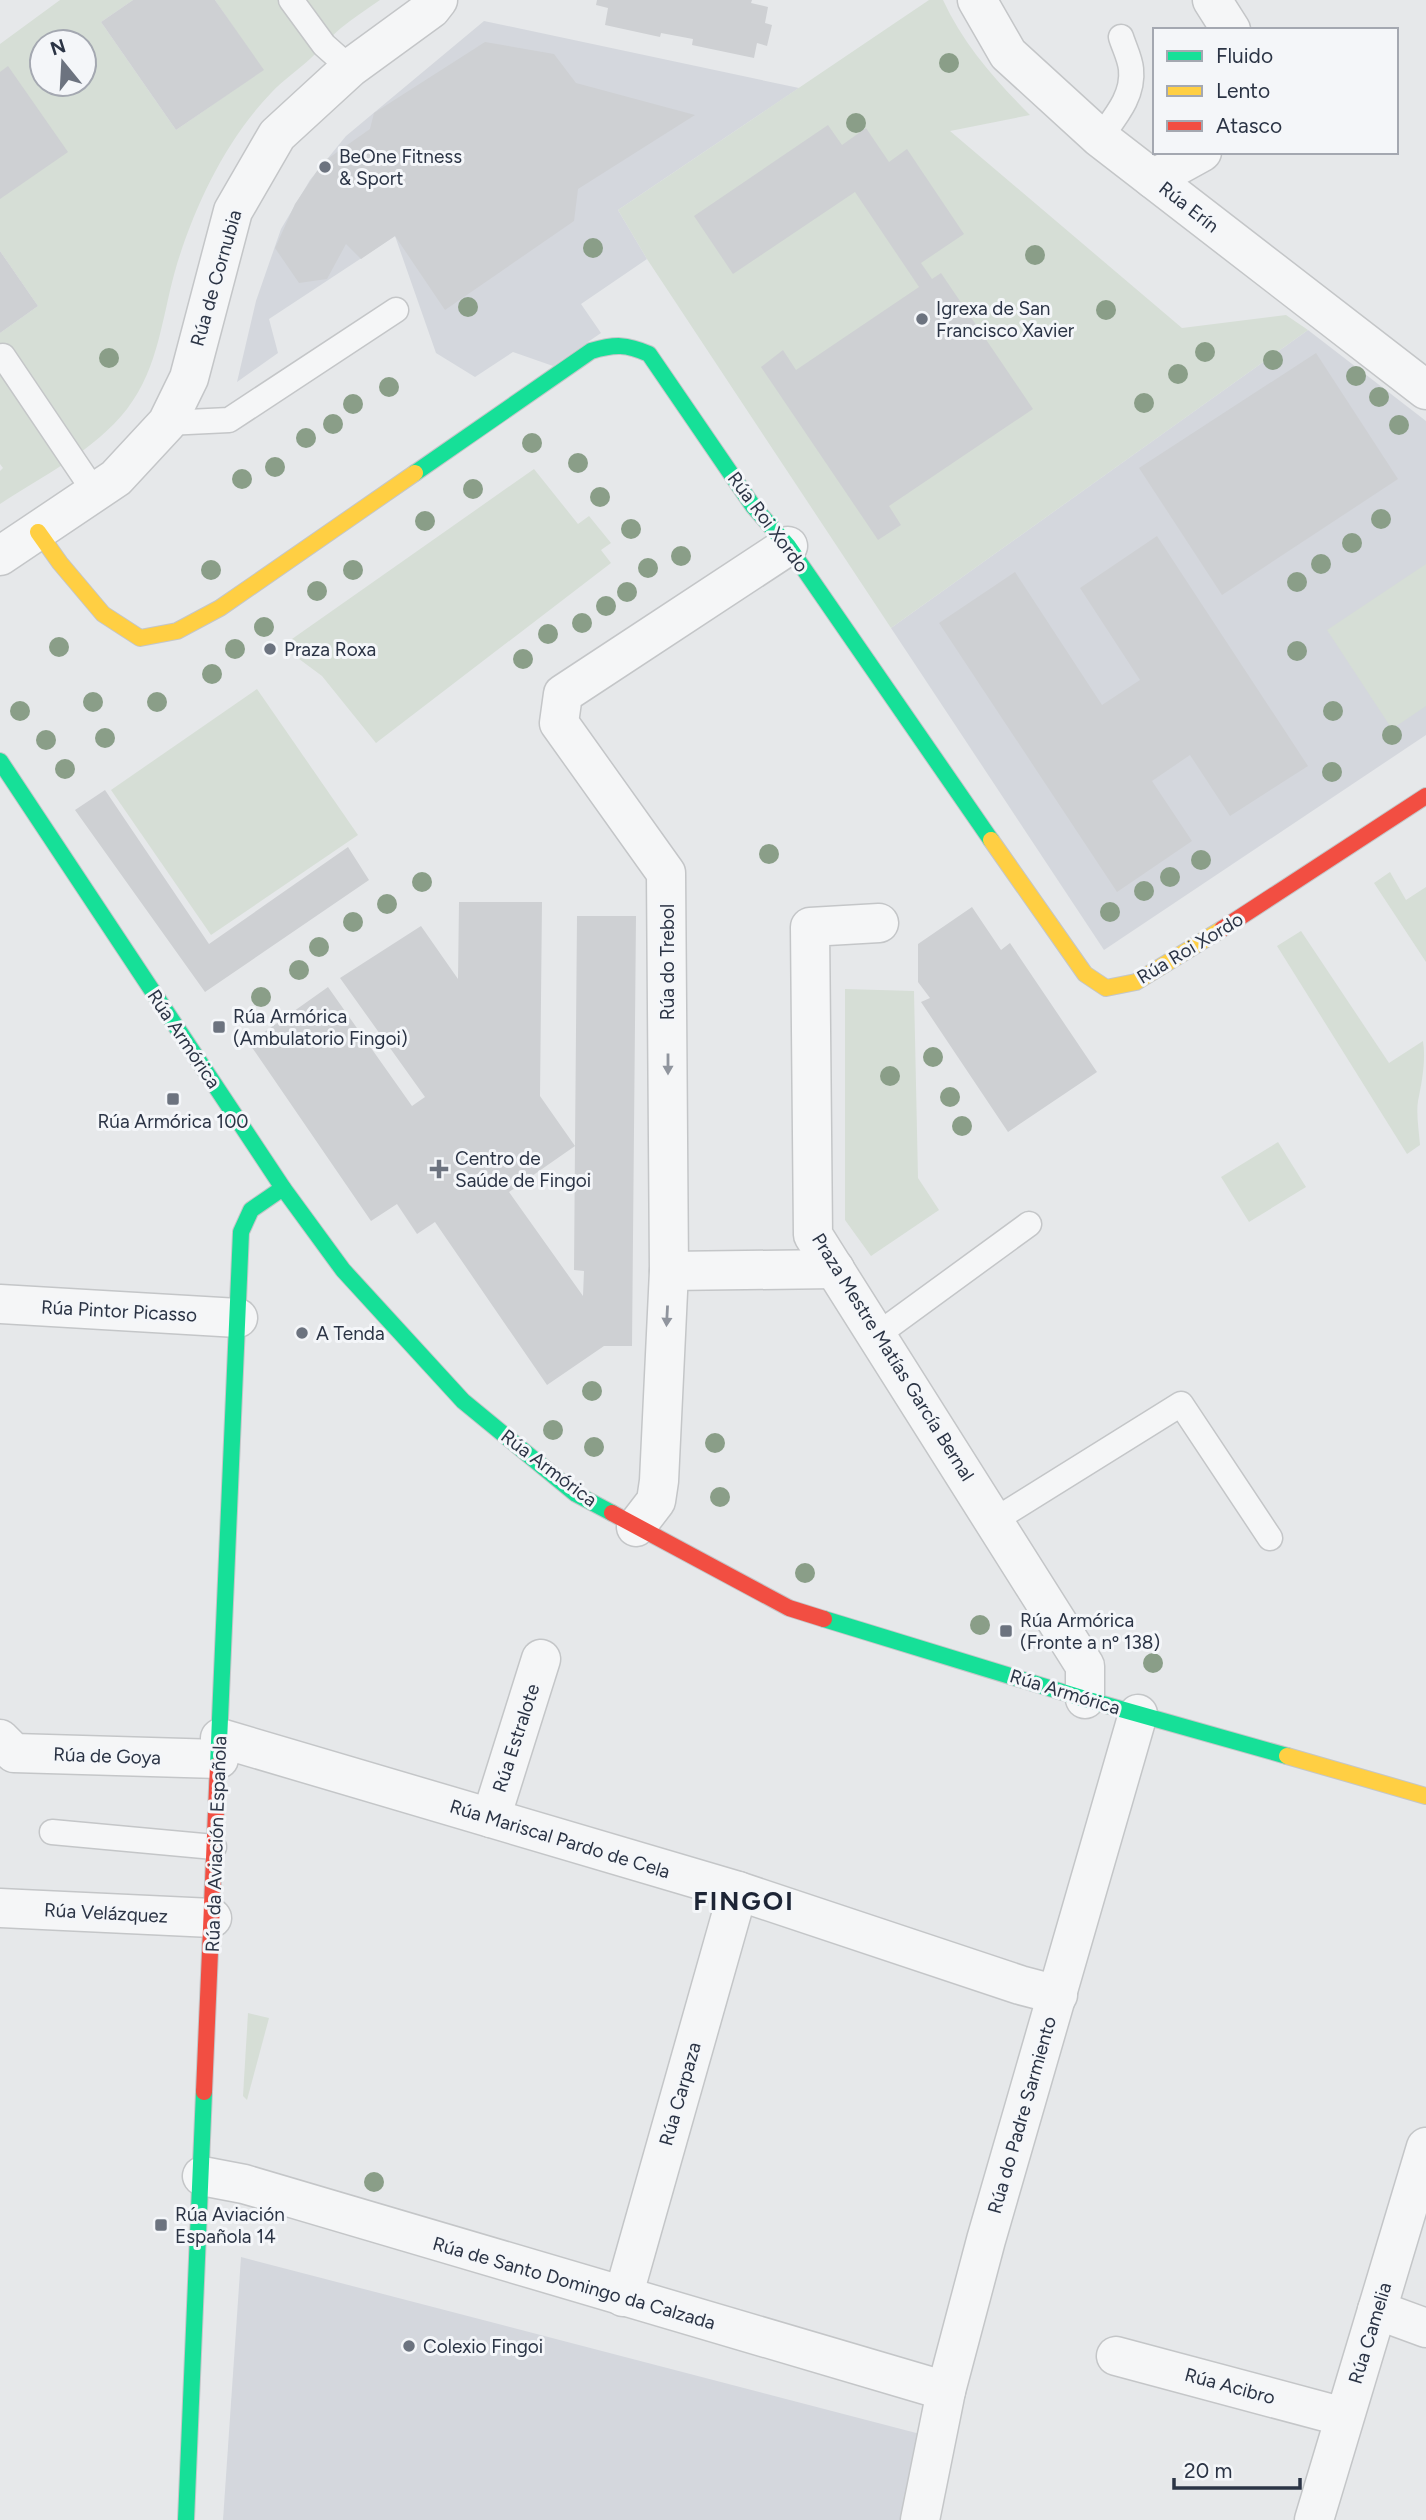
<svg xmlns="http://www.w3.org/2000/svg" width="1426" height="2520" font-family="Figtree,sans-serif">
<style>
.built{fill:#d4d7dd}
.green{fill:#d6ded6;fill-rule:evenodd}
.building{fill:#ced0d3}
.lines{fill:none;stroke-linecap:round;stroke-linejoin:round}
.lane-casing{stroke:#c4c6c8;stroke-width:27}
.street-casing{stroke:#c4c6c8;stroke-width:41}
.fast-casing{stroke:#c4c6c8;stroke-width:18}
.slow-casing{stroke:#c4c6c8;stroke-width:18}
.jam-casing{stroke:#c4c6c8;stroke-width:18}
.lane{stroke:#f5f6f7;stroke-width:24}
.street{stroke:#f5f6f7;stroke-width:38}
.fast{stroke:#16e098;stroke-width:16}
.slow{stroke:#ffcf43;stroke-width:16}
.jam{stroke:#f24e42;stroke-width:16}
.tree{fill:#8a9e88}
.oneway{fill:#90959e}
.poi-dot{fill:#6c737f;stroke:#f4f6f9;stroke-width:2.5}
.labels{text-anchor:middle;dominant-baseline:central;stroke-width:6;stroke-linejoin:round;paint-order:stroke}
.poi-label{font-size:19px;fill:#2b3445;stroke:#f4f6f9;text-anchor:start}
.street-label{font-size:19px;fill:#2b3445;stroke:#f4f6f9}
.district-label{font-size:26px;font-weight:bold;letter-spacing:2px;fill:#1d2536;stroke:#f4f6f9}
</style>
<rect width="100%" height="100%" fill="#e6e8ea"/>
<g class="built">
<polygon points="484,21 799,88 618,210 647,259 581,304 601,333 553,366 513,352 475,377 436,353 395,236 269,319 278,353 237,382 256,301 281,229 310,180 346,136"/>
<polygon points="1308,330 1426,421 1426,735 1104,950 891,628"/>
<polygon points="241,2257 924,2435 903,2520 223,2520"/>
</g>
<g class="green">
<path d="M 60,0 L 133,0 L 101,22 L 176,130 L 263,70 L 215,0 L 380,0 C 367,9 353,18 341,28 C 330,37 321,49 311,58 C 298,70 283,80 271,93 C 226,140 196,203 177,264 C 162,314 160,366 127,409 C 95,450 43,476 0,504 L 0,471 L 3,468 L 0,464 L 0,333 L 38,306 L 0,251 L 0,44 ZM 42,42 L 84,42 L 84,84 L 42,84 Z"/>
<path d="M 929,0 L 943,0 C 963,44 996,81 1030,115 L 950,131 L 1182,328 L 1286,315 L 1308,330 L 891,628 L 647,259 L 618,210 Z"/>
<polygon points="534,469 578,524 589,516 611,543 601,550 611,563 376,743 322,676 291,653 292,639"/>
<polygon points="1426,564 1426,706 1392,729 1327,630"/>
<polygon points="257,689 358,835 211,935 111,790"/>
<polygon points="1390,872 1406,900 1426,887 1426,962 1374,883"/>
<path d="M 1301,931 L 1389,1063 L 1423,1041 C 1426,1060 1422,1082 1418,1101 C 1416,1114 1419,1131 1420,1145 L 1407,1154 L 1277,946 Z"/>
<polygon points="845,989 914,991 918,1178 939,1210 871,1256 845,1220"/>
<polygon points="1278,1142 1306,1187 1249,1222 1221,1177"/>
<polygon points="248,2013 269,2018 247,2100 243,2096"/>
</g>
<g class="building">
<polygon points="133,0 215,0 264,70 176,130 101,22"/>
<polygon points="597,0 752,0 751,3 768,7 765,23 772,25 767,46 757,43 754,58 692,45 693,39 661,33 660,37 605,25 608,8 596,5"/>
<polygon points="485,42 554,54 576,83 695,115 578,189 574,221 445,310 395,236 361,259 346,244 327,279 299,283 275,248 295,204 323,162 370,129 374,113"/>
<polygon points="8,66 68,152 0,199 0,72"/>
<polygon points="828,125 842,145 866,128 889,162 907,149 964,234 921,263 932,279 941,273 1033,409 889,506 901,525 878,540 761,367 783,350 796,370 919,287 855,192 733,274 694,216"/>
<polygon points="0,251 38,306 0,333"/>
<polygon points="1316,353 1398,479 1222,595 1139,468"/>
<polygon points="1157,536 1308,766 1230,816 1190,755 1152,781 1192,841 1117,892 939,623 1015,572 1102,705 1140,680 1080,588"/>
<polygon points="105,790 209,944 348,847 369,880 205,992 75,810"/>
<polygon points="459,902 542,902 540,1096 575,1146 509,1192 583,1296 584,1271 574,1270 575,1146 577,916 636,916 632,1346 604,1346 547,1385 435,1222 417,1234 397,1204 371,1221 249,1043 328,987 412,1106 425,1097 340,978 421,926 458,979"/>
<polygon points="972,907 1001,950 1010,943 1097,1072 1008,1132 921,1002 930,998 918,982 918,944"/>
</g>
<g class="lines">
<defs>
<g id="lane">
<polyline points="291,0 324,45 350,68"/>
<path d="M 1100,138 C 1115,117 1134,96 1131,69 C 1130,58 1124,47 1121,37"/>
<polyline points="3,356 94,491"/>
<polyline points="167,423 229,420 396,310"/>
<polyline points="877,1335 1029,1224"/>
<polyline points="995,1520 1181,1404 1270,1538"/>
<polyline points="52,1832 214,1847"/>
</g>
<g id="street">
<polyline points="977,0 1008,54 1100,138 1426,390"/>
<polyline points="1212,0 1231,30"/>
<polyline points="1153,179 1202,152"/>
<polyline points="0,556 116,478 167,423 189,378 233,211 277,135 350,68 431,9 438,0"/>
<polyline points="879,923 810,927 813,1235 1085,1666 1085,1699"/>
<polyline points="669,1271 835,1269"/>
<polyline points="0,1304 238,1318"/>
<polyline points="636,1527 656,1501 659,1481 669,1271 666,873 559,723 563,694 788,546"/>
<polyline points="220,1738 738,1891 1020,1985 1058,1995"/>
<polyline points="0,1739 14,1753 219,1759"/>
<polyline points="491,1818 541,1659"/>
<polyline points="0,1908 212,1918"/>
<polyline points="202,2176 244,2184 946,2391"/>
<polyline points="623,2297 738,1891"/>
<polyline points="1377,2310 1426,2328"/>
<polyline points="1116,2356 1344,2417"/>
<polyline points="920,2520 946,2391 986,2240 1138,1714"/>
<polyline points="1314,2520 1426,2147"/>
</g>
<g id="fast">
<path d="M 415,473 L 591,351 C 615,344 626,344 649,354 L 753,506 L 788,546 L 991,840"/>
<polyline points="0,761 283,1188 343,1270 463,1401 576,1494 612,1513"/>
<polyline points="824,1619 1085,1699 1287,1756"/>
<polyline points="218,1765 241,1232 251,1210 283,1188"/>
<polyline points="186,2520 204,2092"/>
</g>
<g id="slow">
<polyline points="38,532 60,563 103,614 140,638 177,631 220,608 415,473"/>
<polyline points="991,840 1085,974 1106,988 1136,982 1222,929"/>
<polyline points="1287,1756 1426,1796"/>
</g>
<g id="jam">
<polyline points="1222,929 1426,796"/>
<polyline points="612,1513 789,1608 824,1619"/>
<polyline points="204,2092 218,1765"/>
</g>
</defs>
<use href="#lane" class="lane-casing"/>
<use href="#street" class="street-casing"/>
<use href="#fast" class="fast-casing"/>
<use href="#slow" class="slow-casing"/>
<use href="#jam" class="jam-casing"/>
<use href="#lane" class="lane"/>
<use href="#street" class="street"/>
<use href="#fast" class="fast"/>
<use href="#slow" class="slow"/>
<use href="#jam" class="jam"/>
</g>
<g class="tree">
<circle cx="949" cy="63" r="10"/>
<circle cx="856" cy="123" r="10"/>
<circle cx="593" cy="248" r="10"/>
<circle cx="1035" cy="255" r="10"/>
<circle cx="468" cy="307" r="10"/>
<circle cx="1106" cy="310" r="10"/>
<circle cx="1205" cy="352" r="10"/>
<circle cx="109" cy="358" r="10"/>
<circle cx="1273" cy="360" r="10"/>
<circle cx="1178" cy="374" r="10"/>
<circle cx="1356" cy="376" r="10"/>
<circle cx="389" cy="387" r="10"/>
<circle cx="1379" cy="397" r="10"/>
<circle cx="1144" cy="403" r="10"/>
<circle cx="353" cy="404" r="10"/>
<circle cx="333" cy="424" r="10"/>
<circle cx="1399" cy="425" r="10"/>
<circle cx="306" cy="438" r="10"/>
<circle cx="532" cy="443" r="10"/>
<circle cx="578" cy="463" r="10"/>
<circle cx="275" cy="467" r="10"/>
<circle cx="242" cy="479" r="10"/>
<circle cx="473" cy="489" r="10"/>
<circle cx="600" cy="497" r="10"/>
<circle cx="1381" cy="519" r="10"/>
<circle cx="425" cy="521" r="10"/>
<circle cx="631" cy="529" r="10"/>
<circle cx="1352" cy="543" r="10"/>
<circle cx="681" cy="556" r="10"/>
<circle cx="1321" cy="564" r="10"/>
<circle cx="648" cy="568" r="10"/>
<circle cx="211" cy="570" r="10"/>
<circle cx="353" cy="570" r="10"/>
<circle cx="1297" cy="582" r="10"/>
<circle cx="317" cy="591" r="10"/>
<circle cx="627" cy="592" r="10"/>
<circle cx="606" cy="606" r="10"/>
<circle cx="582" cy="623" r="10"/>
<circle cx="264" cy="627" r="10"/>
<circle cx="548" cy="634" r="10"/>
<circle cx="59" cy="647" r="10"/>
<circle cx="235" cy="649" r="10"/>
<circle cx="1297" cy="651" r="10"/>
<circle cx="523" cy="659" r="10"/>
<circle cx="212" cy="674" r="10"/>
<circle cx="93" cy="702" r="10"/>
<circle cx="157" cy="702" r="10"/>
<circle cx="20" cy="711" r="10"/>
<circle cx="1333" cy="711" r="10"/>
<circle cx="1392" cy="735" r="10"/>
<circle cx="105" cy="738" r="10"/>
<circle cx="46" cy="740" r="10"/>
<circle cx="65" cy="769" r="10"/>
<circle cx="1332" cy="772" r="10"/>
<circle cx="769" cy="854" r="10"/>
<circle cx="1201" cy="860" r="10"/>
<circle cx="1170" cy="877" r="10"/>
<circle cx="422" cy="882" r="10"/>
<circle cx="1144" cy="891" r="10"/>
<circle cx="387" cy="904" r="10"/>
<circle cx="1110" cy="912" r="10"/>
<circle cx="353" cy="922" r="10"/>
<circle cx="319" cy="947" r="10"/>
<circle cx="299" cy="970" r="10"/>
<circle cx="261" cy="997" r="10"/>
<circle cx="933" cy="1057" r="10"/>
<circle cx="890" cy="1076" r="10"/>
<circle cx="950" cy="1097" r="10"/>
<circle cx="962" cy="1126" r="10"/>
<circle cx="592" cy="1391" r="10"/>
<circle cx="553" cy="1430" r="10"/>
<circle cx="715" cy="1443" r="10"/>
<circle cx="594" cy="1447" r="10"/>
<circle cx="720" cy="1497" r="10"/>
<circle cx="805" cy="1573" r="10"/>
<circle cx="980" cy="1625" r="10"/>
<circle cx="1153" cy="1663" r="10"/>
<circle cx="374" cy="2182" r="10"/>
</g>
<defs><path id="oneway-solid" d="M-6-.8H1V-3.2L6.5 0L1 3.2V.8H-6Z" transform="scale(1.75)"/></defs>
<g class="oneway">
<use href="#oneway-solid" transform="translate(668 1064) rotate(90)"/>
<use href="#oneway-solid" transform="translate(667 1316) rotate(93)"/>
</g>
<g class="poi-dot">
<circle cx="325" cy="167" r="7"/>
<circle cx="922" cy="319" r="7"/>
<circle cx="270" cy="649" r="7"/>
<rect x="212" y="1020" width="14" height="14" rx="3.5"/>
<rect x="166" y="1092" width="14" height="14" rx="3.5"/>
<path d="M435.5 1158.5h7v7h7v7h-7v7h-7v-7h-7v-7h7z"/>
<circle cx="302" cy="1333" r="7"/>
<rect x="999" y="1624" width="14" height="14" rx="3.5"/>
<rect x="154" y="2218" width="14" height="14" rx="3.5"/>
<circle cx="409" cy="2346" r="7"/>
</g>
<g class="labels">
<g class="poi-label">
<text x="339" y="156">BeOne Fitness<tspan x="339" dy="22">&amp; Sport</tspan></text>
<text x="936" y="308">Igrexa de San<tspan x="936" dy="22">Francisco Xavier</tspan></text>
<text x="284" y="649">Praza Roxa</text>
<text x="233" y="1016">Rúa Armórica<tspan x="233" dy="22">(Ambulatorio Fingoi)</tspan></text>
<text x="173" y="1121" text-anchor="middle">Rúa Armórica 100</text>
<text x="455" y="1158">Centro de<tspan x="455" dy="22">Saúde de Fingoi</tspan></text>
<text x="316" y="1333">A Tenda</text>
<text x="1020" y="1620">Rúa Armórica<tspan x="1020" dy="22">(Fronte a nº 138)</tspan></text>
<text x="175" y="2214">Rúa Aviación<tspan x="175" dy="22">Española 14</tspan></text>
<text x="423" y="2346">Colexio Fingoi</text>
</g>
<g class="street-label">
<text transform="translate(1189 207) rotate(38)">Rúa Erín</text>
<text transform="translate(216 278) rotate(-74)">Rúa de Cornubia</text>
<text transform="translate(768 522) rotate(53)">Rúa Roi Xordo</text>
<text transform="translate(1190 948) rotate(-31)">Rúa Roi Xordo</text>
<text transform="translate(667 962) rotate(-90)">Rúa do Trebol</text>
<text transform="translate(184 1039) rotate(56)">Rúa Armórica</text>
<text transform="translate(119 1311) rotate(3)">Rúa Pintor Picasso</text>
<text transform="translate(893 1357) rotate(58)">Praza Mestre Matías García Bernal</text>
<text transform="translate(549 1468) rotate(37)">Rúa Armórica</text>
<text transform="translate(1065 1692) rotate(17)">Rúa Armórica</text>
<text transform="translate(516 1738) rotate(-72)">Rúa Estralote</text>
<text transform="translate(107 1756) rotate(2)">Rúa de Goya</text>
<text transform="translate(560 1839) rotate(17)">Rúa Mariscal Pardo de Cela</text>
<text transform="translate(216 1844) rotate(-88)">Rúa da Aviación Española</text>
<text transform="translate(106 1913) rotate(3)">Rúa Velázquez</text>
<text transform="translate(680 2094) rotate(-74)">Rúa Carpaza</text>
<text transform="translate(1022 2115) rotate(-74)">Rúa do Padre Sarmiento</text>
<text transform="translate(574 2283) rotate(16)">Rúa de Santo Domingo da Calzada</text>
<text transform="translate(1370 2333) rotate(-73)">Rúa Camelia</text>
<text transform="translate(1230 2386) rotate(15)">Rúa Acibro</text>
</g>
<g class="district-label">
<text x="744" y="1901">FINGOI</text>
</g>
</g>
<rect x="1153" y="28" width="245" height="126" fill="#f4f6f9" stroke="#a4a8b1" stroke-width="2"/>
<rect x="1167" y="51" width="35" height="10" fill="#16e098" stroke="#a4a8b1" stroke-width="2"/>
<text x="1216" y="63" font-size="21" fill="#2b3445">Fluido</text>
<rect x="1167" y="86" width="35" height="10" fill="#ffcf43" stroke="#a4a8b1" stroke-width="2"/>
<text x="1216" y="98" font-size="21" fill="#2b3445">Lento</text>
<rect x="1167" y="121" width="35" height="10" fill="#f24e42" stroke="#a4a8b1" stroke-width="2"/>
<text x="1216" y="133" font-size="21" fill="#2b3445">Atasco</text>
<g transform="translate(63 63) rotate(342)"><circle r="33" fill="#f4f6f9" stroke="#a4a8b1" stroke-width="2"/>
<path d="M0-5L12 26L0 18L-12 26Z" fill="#6c737f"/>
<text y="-10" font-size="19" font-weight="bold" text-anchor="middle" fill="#2b3445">N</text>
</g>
<path d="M1174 2478v10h126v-10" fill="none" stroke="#2b3445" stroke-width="3.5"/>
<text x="1184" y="2478" font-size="21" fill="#2b3445" stroke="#f4f6f9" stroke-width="5" paint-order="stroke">20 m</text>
</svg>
